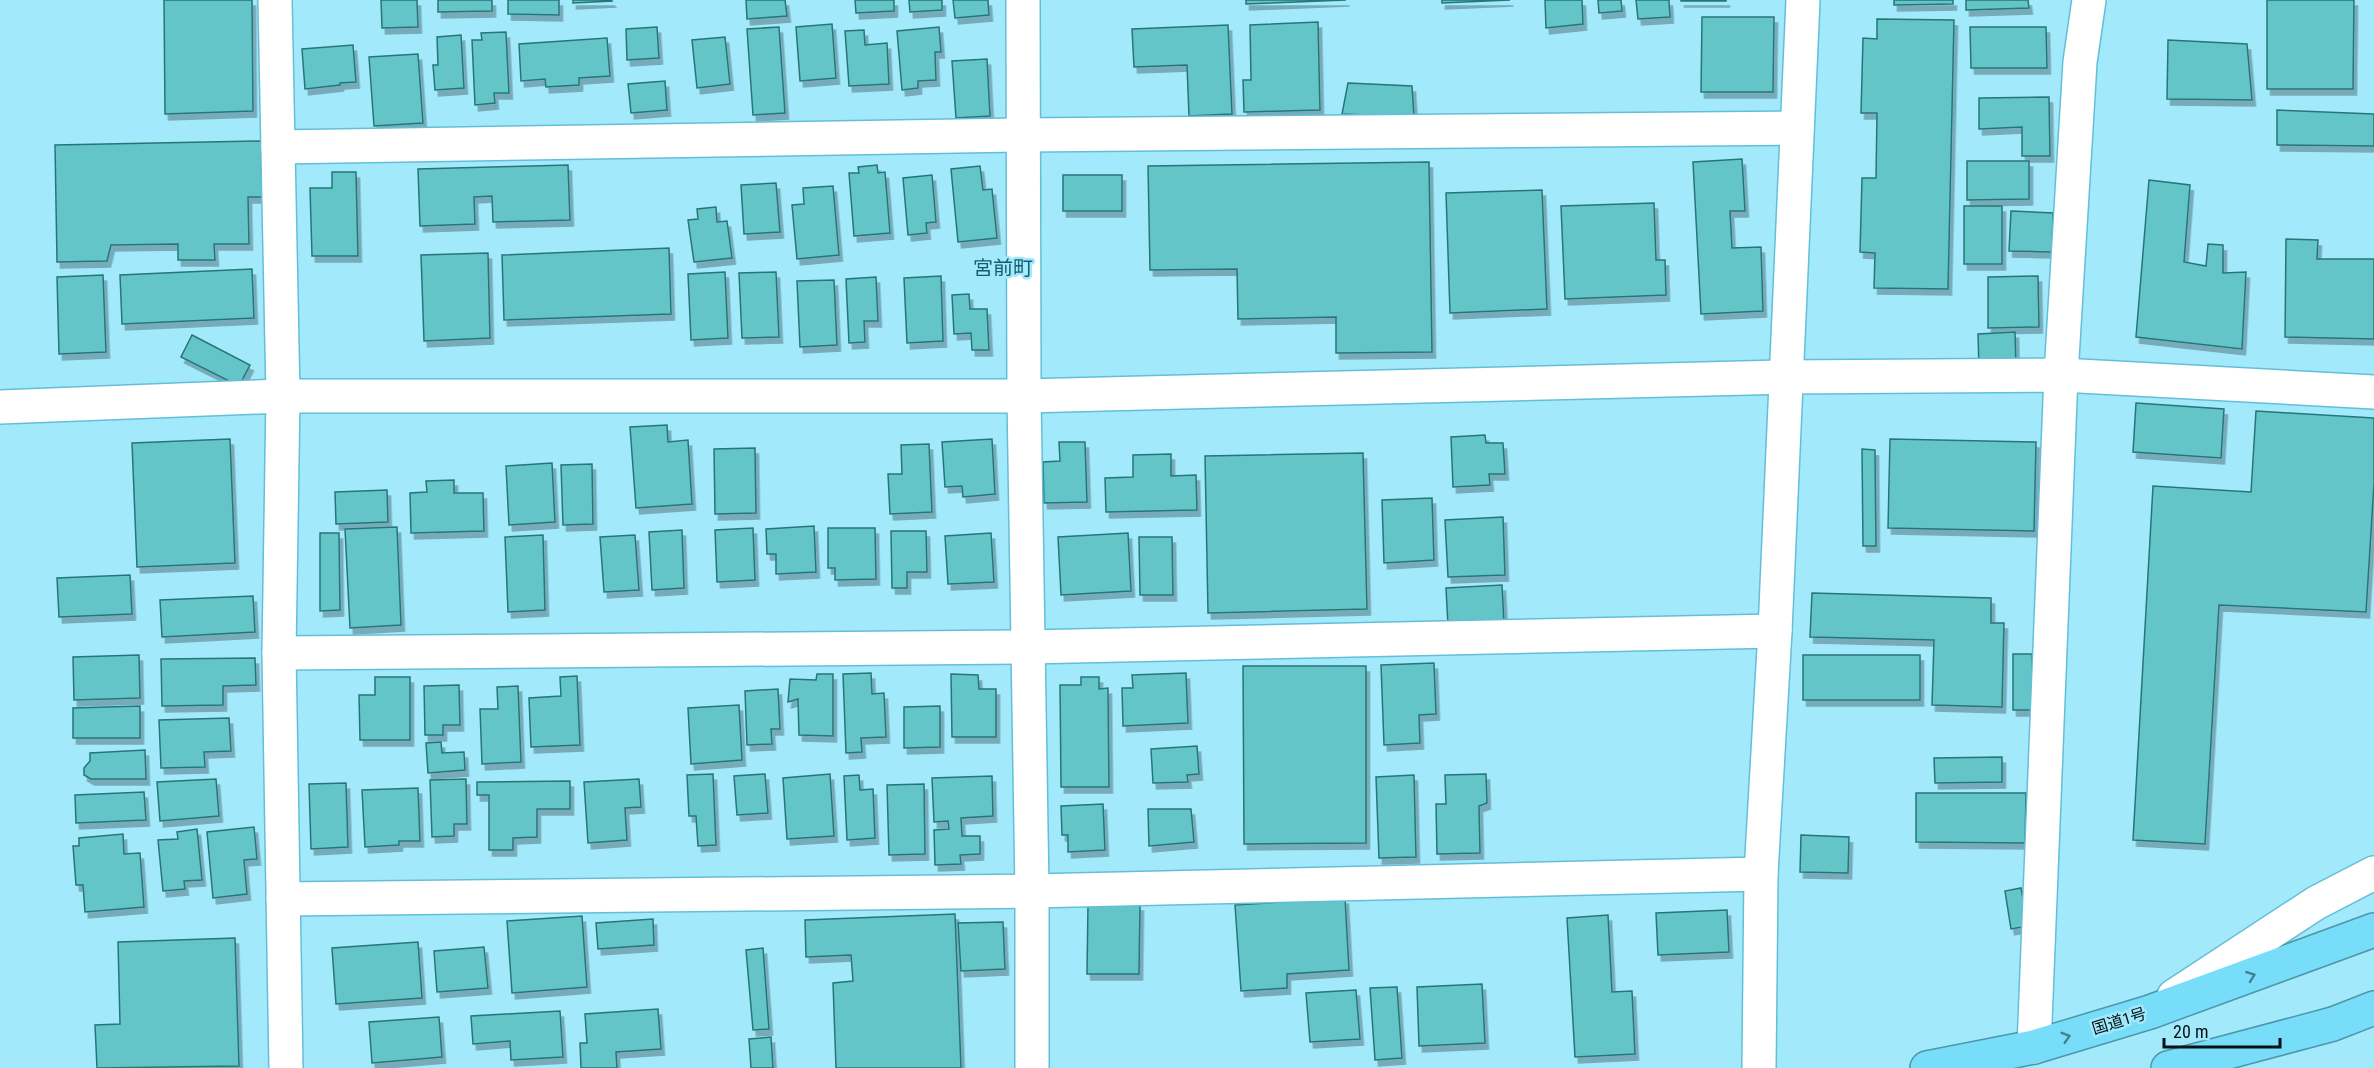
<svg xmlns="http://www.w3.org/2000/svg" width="2374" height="1068" font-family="'Roboto Condensed','Noto Sans JP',sans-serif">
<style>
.building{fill:#63c5c7;stroke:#287678;stroke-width:1.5;filter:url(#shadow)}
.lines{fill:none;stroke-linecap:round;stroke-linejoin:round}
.minor-casing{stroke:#64bfd6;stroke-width:36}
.highway-casing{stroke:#4e96aa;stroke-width:36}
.minor{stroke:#fff;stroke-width:33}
.highway{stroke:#77ddf9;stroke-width:33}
.oneway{stroke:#428193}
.labels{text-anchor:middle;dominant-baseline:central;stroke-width:5;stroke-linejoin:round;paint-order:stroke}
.street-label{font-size:16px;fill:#011116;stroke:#a3e9fc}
.quarter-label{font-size:20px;fill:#125e6f;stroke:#a3e9fc}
</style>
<defs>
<filter id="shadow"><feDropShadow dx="3.5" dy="6" stdDeviation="0" flood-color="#0004"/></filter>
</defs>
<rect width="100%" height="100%" fill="#a3e9fc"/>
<g class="building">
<polygon points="164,0 252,0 253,111 165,114"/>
<polygon points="381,0 417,0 418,27 382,28"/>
<polygon points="438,0 492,0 492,11 438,12"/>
<polygon points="508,0 559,0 559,15 508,14"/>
<polygon points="573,0 611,0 612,1 573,3"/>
<polygon points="746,0 785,0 787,16 747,19"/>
<polygon points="855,0 894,0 894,11 856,13"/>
<polygon points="909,0 942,0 942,10 910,12"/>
<polygon points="953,0 988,0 989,15 955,18"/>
<polygon points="1246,0 1346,0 1246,4"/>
<polygon points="1442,0 1510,0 1442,3"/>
<polygon points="1545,0 1582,0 1583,24 1546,28"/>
<polygon points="1598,0 1621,0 1622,11 1599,13"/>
<polygon points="1636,0 1669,0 1670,17 1638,19"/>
<rect x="1681" y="0" width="45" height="1"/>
<polygon points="1894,0 1953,0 1953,4 1894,5"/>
<polygon points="1966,0 2028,0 2029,8 1966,10"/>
<polygon points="2267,0 2354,0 2353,89 2267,89"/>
<polygon points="1702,17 1774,17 1773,92 1701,92"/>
<polygon points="1877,19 1954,20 1948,289 1874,288 1875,253 1860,252 1862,178 1876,178 1877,113 1861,113 1863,38 1877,39"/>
<polygon points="1318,22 1320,110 1244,112 1243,80 1251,80 1250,25"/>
<polygon points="832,24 836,78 800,81 796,27"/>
<polygon points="1228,25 1232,114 1189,116 1187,65 1134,67 1132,29"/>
<polygon points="657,27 659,58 627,60 626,29"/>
<polygon points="779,27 785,113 753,115 747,29"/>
<polygon points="939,27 941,52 935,52 936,80 918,81 918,88 902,90 897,31"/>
<polygon points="1970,27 2046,27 2047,68 1971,68"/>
<polygon points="864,30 865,45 887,43 889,84 849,86 845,31"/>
<polygon points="506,32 509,93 494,93 495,103 475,105 472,40 482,40 481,33"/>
<polygon points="461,35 464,88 435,90 433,65 438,65 437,37"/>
<polygon points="725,37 730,84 697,88 692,40"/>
<polygon points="607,38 610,76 579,78 579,85 546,87 545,79 521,81 519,44"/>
<polygon points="2168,40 2247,44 2252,100 2167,99"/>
<polygon points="353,45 356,82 340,83 340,85 305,89 302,49"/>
<polygon points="418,54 423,123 374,126 369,57"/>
<polygon points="987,59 990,116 956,118 952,61"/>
<polygon points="665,81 667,110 631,113 628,84"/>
<polygon points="1348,83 1412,86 1414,117 1342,114"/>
<polygon points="2049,97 2050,156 2022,156 2022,127 1979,129 1979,98"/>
<polygon points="2277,110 2374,114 2374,146 2277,145"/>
<polygon points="261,141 262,197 248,197 249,244 214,244 215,260 178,260 178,244 111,245 107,261 57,262 55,145"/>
<polygon points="1742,159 1745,211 1730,211 1732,248 1761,247 1763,311 1701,314 1693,162"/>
<polygon points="1967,161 2029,161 2029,199 1967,200"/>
<polygon points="1429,162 1432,352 1336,353 1336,317 1238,319 1237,269 1150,270 1148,166"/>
<polygon points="568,165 570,220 493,222 492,196 474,197 475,224 420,226 418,169"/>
<polygon points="877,165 878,173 885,172 890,233 854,236 849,173 859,173 858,167"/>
<polygon points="980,166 983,190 992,189 997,238 958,242 951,169"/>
<polygon points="332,172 356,172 358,256 312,256 310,188 332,188"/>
<polygon points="932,175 936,222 926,223 927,233 908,235 903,178"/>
<rect x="1063" y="175" width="59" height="36"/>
<polygon points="2149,180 2190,185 2184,262 2206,266 2208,244 2223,245 2223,273 2246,272 2242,349 2136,337"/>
<polygon points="776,183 780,232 744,234 741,185"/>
<polygon points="833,186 839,255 797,259 792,205 804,204 803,188"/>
<polygon points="1542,190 1547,309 1450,313 1446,193"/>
<polygon points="1654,203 1656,260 1665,260 1666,295 1565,299 1561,206"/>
<rect x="1964" y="206" width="38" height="58"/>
<polygon points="716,207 717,222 727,221 732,258 694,262 688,220 698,219 697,209"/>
<polygon points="2011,211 2053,213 2052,252 2009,251"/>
<polygon points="2286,239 2318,240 2317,259 2374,259 2374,339 2285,337"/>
<polygon points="669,248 671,314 504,320 502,255"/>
<polygon points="488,253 490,338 424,341 421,255"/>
<polygon points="252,269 254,318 122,324 120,275"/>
<polygon points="725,272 728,338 691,340 688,274"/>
<polygon points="776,272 779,337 742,338 739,273"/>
<polygon points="103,275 106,352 59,354 57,277"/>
<polygon points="941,276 943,341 907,343 904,278"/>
<polygon points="2038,276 2039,327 1988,328 1988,277"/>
<polygon points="876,277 878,321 864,321 865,342 849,343 846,279"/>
<polygon points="834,280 837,345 800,347 797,281"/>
<polygon points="969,294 970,309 987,309 989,350 972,350 971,333 954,334 952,295"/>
<polygon points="2015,332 2016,368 1979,369 1978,334"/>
<polygon points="192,335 250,365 239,386 181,357"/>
<polygon points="2136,403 2224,409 2221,458 2133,452"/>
<polygon points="2256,411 2374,418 2374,484 2366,612 2219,605 2205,844 2133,840 2153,486 2251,492"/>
<polygon points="667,425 668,442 688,440 692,504 636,508 630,427"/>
<polygon points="1485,435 1486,443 1503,443 1505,474 1489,474 1490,485 1453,487 1451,437"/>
<polygon points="230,439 235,563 137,567 132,443"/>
<polygon points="992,439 995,494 963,497 962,486 945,487 942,442"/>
<polygon points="1890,439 2036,442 2034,531 1888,528"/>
<polygon points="1059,442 1085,442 1087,502 1044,503 1043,462 1060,461"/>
<polygon points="929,444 932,512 890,514 888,474 902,474 901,445"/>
<polygon points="755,448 756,513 715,514 714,449"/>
<polygon points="1862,449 1875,450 1876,546 1863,546"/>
<polygon points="1363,453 1367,609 1208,613 1205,456"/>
<polygon points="1171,454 1171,476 1196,475 1197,510 1106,512 1105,478 1133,477 1133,455"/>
<polygon points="552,463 555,522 509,525 506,466"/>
<polygon points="592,464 593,524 563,525 561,465"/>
<polygon points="454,480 454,493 483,493 484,531 411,533 410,493 427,492 426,481"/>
<polygon points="387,490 388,522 336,524 335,492"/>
<polygon points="1432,498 1434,560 1384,563 1382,500"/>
<polygon points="1503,517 1505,575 1448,577 1445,520"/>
<polygon points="814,526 816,572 776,574 776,554 767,554 766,529"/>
<polygon points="397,527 401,625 350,628 345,529"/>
<polygon points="753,528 755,580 717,582 715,530"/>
<polygon points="828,528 875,528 876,579 835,580 835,568 828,568"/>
<polygon points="682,530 684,588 652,590 649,532"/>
<polygon points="891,531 926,531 927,572 907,572 907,588 892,588"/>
<polygon points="320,533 339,533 340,610 320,611"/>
<polygon points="991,533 994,582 948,584 945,536"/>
<polygon points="1128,533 1131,591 1061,595 1058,537"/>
<polygon points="543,535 545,610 508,612 505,537"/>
<polygon points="635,535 639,590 604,592 600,537"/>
<polygon points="1139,537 1172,537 1173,595 1140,595"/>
<polygon points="130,575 132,614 59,617 57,578"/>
<polygon points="1502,585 1504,623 1448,626 1446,588"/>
<polygon points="1812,593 1991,598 1991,623 2004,623 2002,707 1932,705 1934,640 1810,637"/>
<polygon points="253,596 255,632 162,637 160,600"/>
<polygon points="2013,654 2032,654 2033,710 2013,710"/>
<polygon points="139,655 140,698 74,700 73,657"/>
<rect x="1803" y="655" width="117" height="45"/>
<polygon points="255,658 256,685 223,686 223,705 162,706 161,659"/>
<polygon points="1434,663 1436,714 1419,715 1420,743 1384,745 1381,665"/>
<polygon points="1243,666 1366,666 1366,843 1244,844"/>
<polygon points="871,673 872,694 884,693 886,737 861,738 862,752 846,753 843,674"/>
<polygon points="1186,673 1188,723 1123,726 1122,688 1133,688 1132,675"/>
<polygon points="817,674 833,674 833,736 799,735 798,699 788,702 790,679 816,680"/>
<polygon points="951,674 978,675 979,689 996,689 996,737 952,737"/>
<polygon points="577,676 580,745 531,747 529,698 561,696 560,677"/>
<polygon points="375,677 410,677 410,740 360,740 359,695 375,695"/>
<polygon points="1081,677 1099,677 1099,689 1108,688 1109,787 1061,787 1060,685 1081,685"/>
<polygon points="459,685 460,725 443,725 443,735 425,735 424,686"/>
<polygon points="518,686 521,762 482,764 480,709 498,709 497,687"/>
<polygon points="778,689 780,729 771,729 772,744 747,745 745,691"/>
<polygon points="739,705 742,760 691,764 688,708"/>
<polygon points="140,706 140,738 73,738 73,708"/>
<polygon points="940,706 940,747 904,748 904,707"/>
<polygon points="229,718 231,751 204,752 205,767 161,768 159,720"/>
<polygon points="441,742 442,753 464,752 465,770 428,773 426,743"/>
<polygon points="1197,746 1199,774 1187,775 1188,782 1153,783 1151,749"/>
<polygon points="145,750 146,779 91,779 84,775 84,768 90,761 90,753"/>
<polygon points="2002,757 2002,782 1935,783 1934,758"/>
<polygon points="713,774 716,845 698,846 696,816 689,816 687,775"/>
<polygon points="765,774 768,813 737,815 734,776"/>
<polygon points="830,774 834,836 787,839 783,778"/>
<polygon points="1486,774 1487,803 1479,806 1480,853 1437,854 1436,804 1446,804 1445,775"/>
<polygon points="859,775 860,790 873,789 875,838 847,840 844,776"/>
<polygon points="1414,775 1416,857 1379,858 1376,777"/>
<polygon points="992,776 993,816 961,818 962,836 980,836 980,854 960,855 961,864 935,865 934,830 949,829 948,821 934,822 932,778"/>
<polygon points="216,779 219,816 160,821 157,782"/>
<polygon points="466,779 467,824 454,824 454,836 432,837 430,780"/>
<polygon points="639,779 641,807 625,808 627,840 588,843 584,782"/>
<polygon points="570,781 570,809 537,809 537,837 513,838 513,850 489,850 489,795 477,795 477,782"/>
<polygon points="346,783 348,847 311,849 309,784"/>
<polygon points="924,784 925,854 889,855 887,785"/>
<polygon points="418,788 420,841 399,841 399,845 365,847 362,790"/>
<polygon points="144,792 146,820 76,823 75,795"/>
<polygon points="1916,793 2026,793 2025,843 1916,842"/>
<polygon points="1103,804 1105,850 1068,852 1068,835 1062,835 1061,806"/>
<polygon points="1148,809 1191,809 1194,842 1149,846"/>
<polygon points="254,827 257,859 244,860 247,894 213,898 207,832"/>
<polygon points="197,829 202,880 184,881 185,889 163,891 158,840 178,839 177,832"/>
<polygon points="123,834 124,854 140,853 144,907 85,912 83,885 76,885 73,846 79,846 79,838"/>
<polygon points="1801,835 1849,837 1848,873 1800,872"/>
<polygon points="2021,888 2028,926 2011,929 2005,891"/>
<polygon points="1345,898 1349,970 1287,974 1287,988 1241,991 1235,905"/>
<polygon points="1088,904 1140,905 1139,974 1087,974"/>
<polygon points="1727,910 1729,952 1658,955 1656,913"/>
<polygon points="955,914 961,1068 836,1068 833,983 853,981 851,955 806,957 805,920"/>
<polygon points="1608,915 1612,992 1632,991 1635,1054 1575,1057 1567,918"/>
<polygon points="582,916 587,987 512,993 507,921"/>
<polygon points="653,919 654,945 598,949 596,923"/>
<polygon points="1003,922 1005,969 961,971 958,923"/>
<polygon points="235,938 239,1066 97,1068 95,1025 120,1024 118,942"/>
<polygon points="418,942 422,998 336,1004 332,948"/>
<polygon points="484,947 488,988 437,992 434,951"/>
<polygon points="763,948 769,1029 753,1030 746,950"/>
<polygon points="1482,984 1485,1043 1419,1046 1417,987"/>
<polygon points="1397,987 1402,1058 1375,1060 1370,988"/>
<polygon points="1356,990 1360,1039 1310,1042 1306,993"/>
<polygon points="658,1009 661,1049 616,1052 617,1068 581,1068 580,1043 587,1043 585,1014"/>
<polygon points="560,1011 563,1057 511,1060 510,1041 473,1044 471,1016"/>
<polygon points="439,1017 442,1057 372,1063 369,1022"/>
<polygon points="771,1037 773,1068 751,1068 749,1039"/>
</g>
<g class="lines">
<defs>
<g id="minor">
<polyline points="275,0 283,396 279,653 286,1068"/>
<polyline points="1023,0 1024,396 1032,891 1032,1068"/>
<polyline points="278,147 1023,135 1797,128"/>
<polyline points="0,407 283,396 1024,396 1785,377 2061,375 2374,392"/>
<polyline points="279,653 1027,647 1775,631"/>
<polyline points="283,899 1032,891 1761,874"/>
<polyline points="2174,996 2316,903 2374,873"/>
<polyline points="2034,1047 2061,375 2080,62 2089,0"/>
<polyline points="1759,1068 1761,874 1775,631 1803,0"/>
</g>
<g id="highway">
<polyline points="1927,1068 2034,1047 2150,1012 2374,930"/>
<polyline points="2168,1068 2333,1024 2374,1008"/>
</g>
</defs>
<use href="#minor" class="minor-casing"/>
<use href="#highway" class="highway-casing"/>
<use href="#minor" class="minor"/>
<use href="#highway" class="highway"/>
</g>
<defs><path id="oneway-chevron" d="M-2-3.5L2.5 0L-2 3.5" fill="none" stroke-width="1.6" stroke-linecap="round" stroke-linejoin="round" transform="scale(1.5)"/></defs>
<g class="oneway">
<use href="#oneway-chevron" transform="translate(2251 976) rotate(-20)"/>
<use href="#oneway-chevron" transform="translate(2066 1037) rotate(-17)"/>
</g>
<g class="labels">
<g class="street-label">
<text transform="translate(2119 1021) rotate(-17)">国道1号</text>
</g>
<g class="quarter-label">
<text x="1003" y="268">宮前町</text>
</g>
</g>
<path d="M2164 1038v9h116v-9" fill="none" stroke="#011116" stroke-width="3"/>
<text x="2173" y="1038" font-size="18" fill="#011116" stroke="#a3e9fc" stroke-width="4.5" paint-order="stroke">20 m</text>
</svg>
